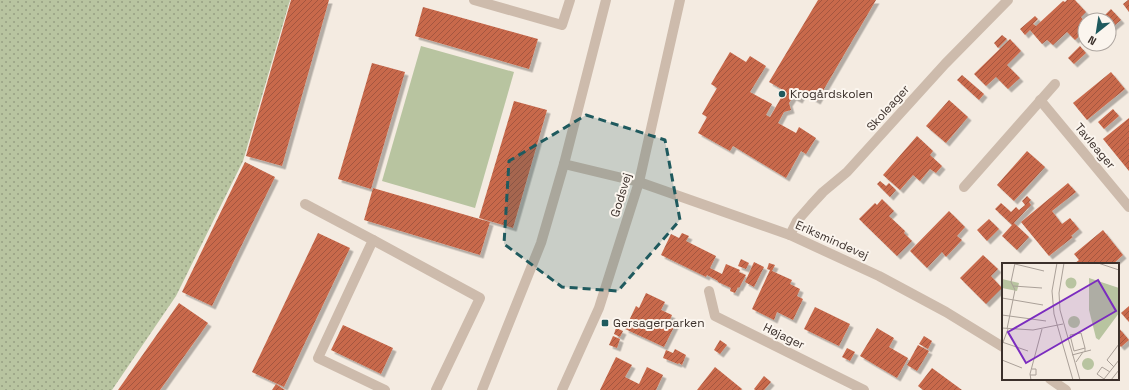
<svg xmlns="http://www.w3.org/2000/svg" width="1129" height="390" font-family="'Space Grotesk',sans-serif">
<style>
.park{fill:url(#park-dots)}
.garden{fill:#b8c4a0}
.building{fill:url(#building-hatch);filter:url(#shadow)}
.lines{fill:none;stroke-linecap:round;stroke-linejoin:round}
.minor{stroke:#cdbbac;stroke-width:10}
.marked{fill:#1f5a5e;fill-opacity:0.2;stroke:#1f5a5e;stroke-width:3;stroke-dasharray:8 5;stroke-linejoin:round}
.poi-dot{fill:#1f5a5e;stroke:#fbf5ee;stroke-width:1.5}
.labels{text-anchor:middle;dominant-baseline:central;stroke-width:4;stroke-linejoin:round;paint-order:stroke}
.poi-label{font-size:12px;fill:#3b302b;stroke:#fbf5ee;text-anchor:start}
.street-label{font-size:12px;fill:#3b302b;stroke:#fbf5ee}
.inset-road{fill:none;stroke:#aaa098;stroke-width:1}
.view{fill:#7b2cbf;fill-opacity:0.15;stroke:#7b2cbf;stroke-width:2}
.inset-edge{fill:none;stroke:#3b302b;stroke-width:2}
</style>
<defs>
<pattern id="park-dots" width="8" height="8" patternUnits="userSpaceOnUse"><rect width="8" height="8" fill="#b8c4a0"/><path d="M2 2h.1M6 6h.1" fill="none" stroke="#97a083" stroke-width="1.8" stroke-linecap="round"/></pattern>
<pattern id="building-hatch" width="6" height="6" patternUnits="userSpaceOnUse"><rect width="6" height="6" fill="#c8694b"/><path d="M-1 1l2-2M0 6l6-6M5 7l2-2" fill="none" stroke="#a4573f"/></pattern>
<filter id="shadow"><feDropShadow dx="3.5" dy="3.5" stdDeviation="0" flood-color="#0004"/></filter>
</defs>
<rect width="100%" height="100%" fill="#f4ebe1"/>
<polygon class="park" points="0,0 290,0 243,161 176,296 112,390 0,390"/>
<polygon class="garden" points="421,46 514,72 475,208 382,181"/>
<g class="building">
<polygon points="291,0 329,0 282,166 246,156"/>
<polygon points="818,0 876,0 817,101 803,93 799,100 793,97 789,103 791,110 784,112 778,123 796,133 799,127 816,138 806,154 801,151 786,178 733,146 730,151 698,133 707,117 702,114 717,88 711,84 730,52 746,62 750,56 766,66 750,92 772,104 766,115 770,117 785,91 769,82"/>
<polygon points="1067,0 1075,0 1086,12 1081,17 1085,22 1085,31 1075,40 1067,32 1053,45 1047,40 1042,44 1030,30 1025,35 1020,29 1035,16 1038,19 1033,24 1036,26 1063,1 1065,2"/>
<polygon points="1128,0 1129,0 1129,12 1123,4"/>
<polygon points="423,7 538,39 529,69 415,36"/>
<polygon points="1111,9 1121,20 1109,30 1109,20 1106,20 1103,17"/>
<polygon points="1002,35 1007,39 998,48 994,43"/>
<polygon points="1010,39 1021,51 1007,65 1020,78 1008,89 996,77 986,86 974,74"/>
<polygon points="1080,46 1086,53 1074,64 1068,58"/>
<polygon points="372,63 405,72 371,189 338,179"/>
<polygon points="1111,72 1125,89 1087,120 1073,103"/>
<polygon points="962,75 984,94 979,100 957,80"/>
<polygon points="949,100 968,117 946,143 926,126"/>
<polygon points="514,101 547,110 513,228 479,218"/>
<polygon points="1113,109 1119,116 1104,129 1098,122"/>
<polygon points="1129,118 1129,171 1103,139"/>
<polygon points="917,136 933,151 930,155 942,166 936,173 930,169 920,181 913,175 900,190 883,175"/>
<polygon points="1027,151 1045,167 1014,201 997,185"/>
<polygon points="245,162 275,177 212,306 182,292"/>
<polygon points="880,181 886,186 889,183 896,190 890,197 877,184"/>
<polygon points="1068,183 1076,192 1052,211 1062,224 1070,218 1079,229 1071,236 1073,237 1049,256 1021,222"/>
<polygon points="373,188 490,222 480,255 364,220"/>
<polygon points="1027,196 1031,200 1029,202 1031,205 1014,223 1029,237 1017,250 1002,236 1012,225 995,209 1001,203 1011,212 1016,207 1019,210 1025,205 1022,201"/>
<polygon points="882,199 894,211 889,216 905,231 904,233 912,241 897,256 859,219 875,203 877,205"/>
<polygon points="949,211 965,227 957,236 962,240 946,257 942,252 927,268 910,251"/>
<polygon points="989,219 999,229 987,241 977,230"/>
<polygon points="1103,230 1123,255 1113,264 1074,264 1079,260 1074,254"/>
<polygon points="318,233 350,248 284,387 252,372"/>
<polygon points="682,233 689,236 686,241 716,256 710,268 722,274 726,264 740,270 739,272 746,275 739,288 738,287 735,293 730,291 731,288 718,282 718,281 707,275 706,277 661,255 671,234 679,238"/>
<polygon points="983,255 998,269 991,276 1002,288 986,304 960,278"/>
<polygon points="741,259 749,263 746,269 738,266"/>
<polygon points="754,262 764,267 754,287 745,282"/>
<polygon points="769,263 775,265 772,271 792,280 790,284 800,289 797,296 803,299 793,320 777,312 774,320 752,309 770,270 767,269"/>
<polygon points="646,293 665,302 661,310 672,315 669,322 675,325 664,347 625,329 636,306 639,308"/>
<polygon points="179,303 208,323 160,390 118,390"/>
<polygon points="1129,306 1129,322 1121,313"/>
<polygon points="815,307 850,324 839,346 804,329"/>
<polygon points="343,325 393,348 381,374 331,350"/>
<polygon points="1118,327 1129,340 1121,347 1118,344"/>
<polygon points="616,328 623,331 620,337 614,334"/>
<polygon points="877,328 894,338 889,347 908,358 897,378 860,356"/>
<polygon points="613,336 620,339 617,348 609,345"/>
<polygon points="924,336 932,341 928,349 919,344"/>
<polygon points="720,340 727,345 720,354 714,350"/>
<polygon points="918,345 929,351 917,371 907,365"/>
<polygon points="847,348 855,352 850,361 842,357"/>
<polygon points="675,349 686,355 682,365 679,363 678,364 663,358 666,350 673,353"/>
<polygon points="616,357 632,365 625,377 639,384 647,367 663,375 656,390 600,390"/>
<polygon points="715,367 742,389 741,390 697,390"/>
<polygon points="932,368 962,390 923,390 918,386"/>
<polygon points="764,376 771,382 764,390 755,390 754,389"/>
<polygon points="276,384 285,390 272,390"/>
</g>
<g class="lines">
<g class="minor">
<polyline points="474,0 562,25 570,0"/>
<polyline points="1040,100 1129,207"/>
<polyline points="564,164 639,182 790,235 879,276 946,312 1003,347"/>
<polyline points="964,187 1055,84"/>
<polyline points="305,204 373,240"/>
<polyline points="790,235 797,221 811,205 823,192 847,172 945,64 1008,0"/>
<polyline points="709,291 715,316 864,390"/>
<polyline points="1050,379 1066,390"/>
<polyline points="385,390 318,358 373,240 480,298 436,390"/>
<polyline points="482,390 541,243 564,164 606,0"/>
<polyline points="562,390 599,308 639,182 680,0"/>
</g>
</g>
<path class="marked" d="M 586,115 L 665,140 L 680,220 L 618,291 L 562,287 L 504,244 L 509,161 Z"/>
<g class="poi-dot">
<circle cx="782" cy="94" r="4"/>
<rect x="601" y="319" width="8" height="8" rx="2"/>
</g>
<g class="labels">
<g class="poi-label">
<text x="790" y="94">Krogårdskolen</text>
<text x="613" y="323">Gersagerparken</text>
</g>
<g class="street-label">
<text transform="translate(888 108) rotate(-48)">Skoleager</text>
<text transform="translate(1095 146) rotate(50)">Tavleager</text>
<text transform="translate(621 195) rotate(-73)">Godsvej</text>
<text transform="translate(832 240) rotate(24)">Eriksmindevej</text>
<text transform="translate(784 336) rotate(26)">Højager</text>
</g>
</g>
<g transform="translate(1002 263)">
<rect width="117" height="117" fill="#f4ebe1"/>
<path d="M 87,15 L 117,25 L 117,50 L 97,77 L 94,75 L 87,47 ZM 0,16 L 17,20 L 15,28 L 0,25 Z" fill="#b8c4a0"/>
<path d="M63.5 20a5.5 5.5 0 1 1 11 0a5.5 5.5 0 1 1-11 0ZM66 59a6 6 0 1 1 12 0a6 6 0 1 1-12 0ZM80 101a6 6 0 1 1 12 0a6 6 0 1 1-12 0Z" fill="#b8c4a0"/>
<path class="inset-road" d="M 55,0 L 50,28 L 52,51 L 71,117M 62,0 L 57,30 L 58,47 L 78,117M 96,0 L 117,7M 13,1 L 42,8M 11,23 L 40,25M 0,35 L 41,42M 0,52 L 44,58M 0,65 L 31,67 L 61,61M 5,66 L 13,27 L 9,19 L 13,0M 0,79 L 26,88M 0,82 L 6,66M 83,85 L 72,88 L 68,72 L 79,70 L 83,85 L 83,89M 70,92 L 89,87M 0,97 L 20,105M 74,99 L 81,89M 112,104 L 105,97 L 117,81M 28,112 L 34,112 L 34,106 L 30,106M 102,116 L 95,111 L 100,104 L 108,109M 102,116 L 117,97M 29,117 L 28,111 L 40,66M 109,117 L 117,107"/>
<path class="view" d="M 96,17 L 114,48 L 24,100 L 6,69 Z"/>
<rect width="117" height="117" class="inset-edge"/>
</g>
<g transform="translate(1097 32) rotate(210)"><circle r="19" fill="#fbf5ee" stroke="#aea6a0"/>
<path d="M0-3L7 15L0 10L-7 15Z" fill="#1f5a5e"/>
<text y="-6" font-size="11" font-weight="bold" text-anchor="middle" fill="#3b302b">N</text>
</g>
</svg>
